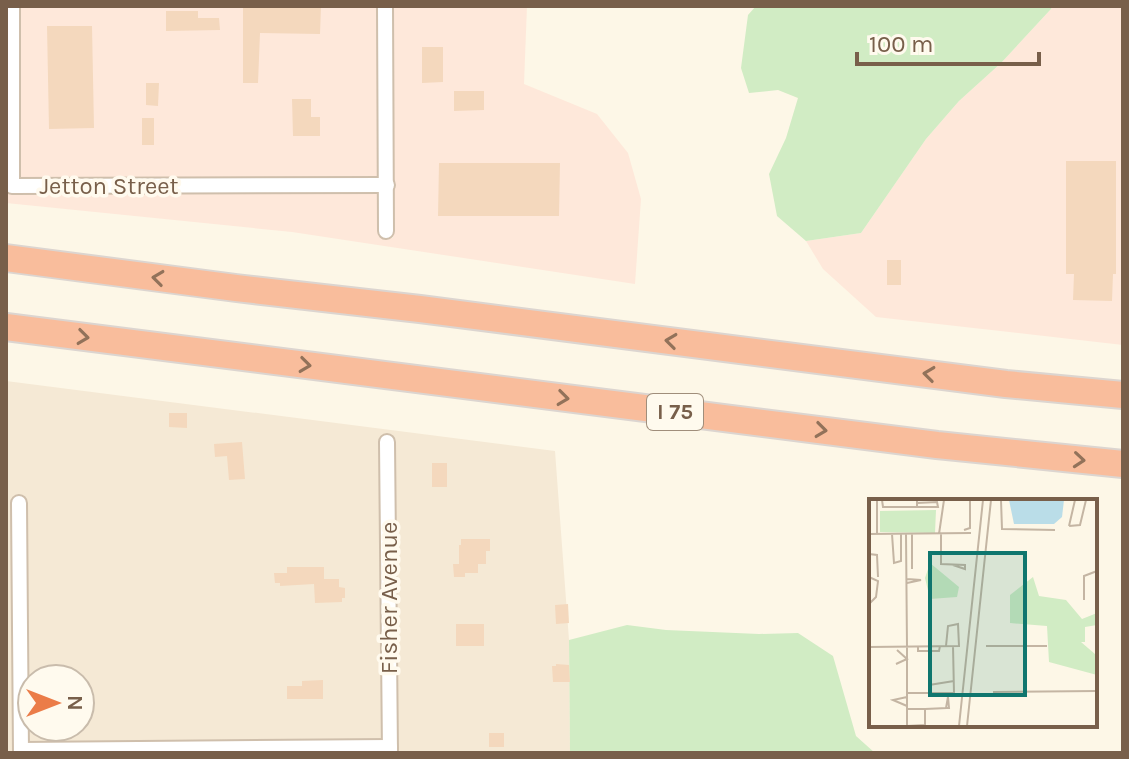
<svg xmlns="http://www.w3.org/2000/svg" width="1129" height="759" font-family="Karla,sans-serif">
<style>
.residential{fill:#f5e9d5;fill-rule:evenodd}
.commercial{fill:#fee8da}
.green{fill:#d1ecc4}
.building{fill:#f4d8bd}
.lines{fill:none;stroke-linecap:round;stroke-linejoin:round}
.street-casing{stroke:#cfbfac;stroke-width:18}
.highway-casing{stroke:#dcd5d0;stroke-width:30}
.street{stroke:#fff;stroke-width:14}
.highway{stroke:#f9bd9c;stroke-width:26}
.oneway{stroke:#92725a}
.labels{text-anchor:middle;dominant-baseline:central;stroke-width:7;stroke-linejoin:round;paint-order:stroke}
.shield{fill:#fffaee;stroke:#a08e7b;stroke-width:2}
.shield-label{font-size:22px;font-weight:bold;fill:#785f4a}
.street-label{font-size:24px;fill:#785f4a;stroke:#fffaee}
.inset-road{fill:none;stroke:#c4b5a3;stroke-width:2}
.view{fill:#0f766e;fill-opacity:0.15;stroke:#0f766e;stroke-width:4}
.inset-edge{fill:none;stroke:#785f4a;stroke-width:4}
</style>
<rect width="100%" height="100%" fill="#fdf7e7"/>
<path class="residential" d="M 6,381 L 555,451 L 569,640 L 570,753 L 397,753 L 394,436 L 381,436 L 383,740 L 28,744 L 26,497 L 13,496 L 14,753 L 6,753 ZM 32,679 L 80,679 L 80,727 L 32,727 Z"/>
<g class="commercial">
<polygon points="20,6 378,6 380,179 19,180"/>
<polygon points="392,6 527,6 524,84 597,114 628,153 641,199 635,284 292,232 6,203 6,188 380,191 379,237 393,238"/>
<polygon points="1052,6 1123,6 1123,345 876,317 823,269 806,241 861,233 926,139 959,101 1001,63 1051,9"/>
</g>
<g class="green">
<polygon points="756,6 1052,6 1051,9 1001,63 959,101 926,139 861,233 806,241 777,216 769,174 786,138 798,98 778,90 749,93 741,68 748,15"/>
<polygon points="627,625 666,630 759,634 798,633 833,656 856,736 875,753 570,753 569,640"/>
</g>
<g class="building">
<polygon points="243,6 321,6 320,34 260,33 258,83 243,83"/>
<polygon points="166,11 198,11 198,18 219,18 220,30 166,31"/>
<polygon points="47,26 92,26 94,128 49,129"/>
<polygon points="422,47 443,47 443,82 422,83"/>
<polygon points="146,83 159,83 158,106 146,105"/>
<polygon points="454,91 484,91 484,110 454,111"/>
<polygon points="292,99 311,99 311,117 320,117 320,136 293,136"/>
<rect x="142" y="118" width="12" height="27"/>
<polygon points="1066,161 1116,161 1116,274 1113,274 1112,301 1073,300 1074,274 1066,274"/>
<polygon points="439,163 560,163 559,216 438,216"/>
<rect x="887" y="260" width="14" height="25"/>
<polygon points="169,413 187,413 187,428 169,427"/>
<polygon points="242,442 245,479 229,480 227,456 215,457 214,444"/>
<rect x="432" y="463" width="15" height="24"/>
<polygon points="461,539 490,539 490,551 486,551 486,564 478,564 478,573 465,573 465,577 454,577 453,564 459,564 459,545 461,545"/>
<polygon points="287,567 324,567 324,579 339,579 339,587 345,588 345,598 342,598 342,602 315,603 314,584 280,586 280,583 275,583 274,573 287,573"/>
<polygon points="568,604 569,623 556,624 555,605"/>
<rect x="456" y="624" width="28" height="22"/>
<polygon points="556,664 569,665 570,682 553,682 552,666 556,666"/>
<polygon points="323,680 323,699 287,699 287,686 302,686 302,681"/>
<rect x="489" y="733" width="15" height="14"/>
</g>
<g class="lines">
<defs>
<g id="street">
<polyline points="12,6 12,186 387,185"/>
<polyline points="385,6 386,231"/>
<polyline points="387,442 390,753"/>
<polyline points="19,503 21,753"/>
<polyline points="21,750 390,747"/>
</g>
<g id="highway">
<polyline points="6,258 236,288 420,309 1006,384 1123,395"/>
<polyline points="6,327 937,445 1123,464"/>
</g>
</defs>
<use href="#street" class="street-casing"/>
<use href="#highway" class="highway-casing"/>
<use href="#street" class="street"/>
<use href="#highway" class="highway"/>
</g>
<defs><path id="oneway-chevron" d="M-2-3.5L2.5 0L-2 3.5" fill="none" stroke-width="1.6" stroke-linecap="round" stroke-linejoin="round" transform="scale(2)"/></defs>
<g class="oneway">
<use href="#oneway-chevron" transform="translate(158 278) rotate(-173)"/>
<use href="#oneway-chevron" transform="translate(83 337) rotate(7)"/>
<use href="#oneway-chevron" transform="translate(671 341) rotate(-173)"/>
<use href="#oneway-chevron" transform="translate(305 365) rotate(7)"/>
<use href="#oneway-chevron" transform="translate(929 374) rotate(-173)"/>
<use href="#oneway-chevron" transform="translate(563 398) rotate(7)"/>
<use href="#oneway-chevron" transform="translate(821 430) rotate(7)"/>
<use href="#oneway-chevron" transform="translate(1079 460) rotate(5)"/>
</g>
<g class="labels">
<rect class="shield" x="647" y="394" width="56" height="36" rx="6"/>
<g class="shield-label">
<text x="675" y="412">I 75</text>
</g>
<g class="street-label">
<text x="109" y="186">Jetton Street</text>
<text transform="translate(389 598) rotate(-90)">Fisher Avenue</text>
</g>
</g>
<g transform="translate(869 499)">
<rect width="228" height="228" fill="#fdf7e7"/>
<path d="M 67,11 L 66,34 L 11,33 L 11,12 ZM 61,64 L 90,88 L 88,98 L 61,100 L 56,79 ZM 164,78 L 170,97 L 197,101 L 213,120 L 228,114 L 228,126 L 216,128 L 216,143 L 212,143 L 226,155 L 228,176 L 180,163 L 178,127 L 141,124 L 141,96 Z" fill="#d1ecc4"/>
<path d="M 140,1 L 195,1 L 193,18 L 185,25 L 145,25 Z" fill="#badde8"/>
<path class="inset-road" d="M 13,1 L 14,8 L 48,8 L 48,1M 132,1 L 133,30 L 186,31M 48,8 L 69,8 L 68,3 L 48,4M 200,27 L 211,26 L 217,1M 200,27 L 206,1M 95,31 L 101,29 L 101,1M 0,35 L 102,34M 8,35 L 8,1M 23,35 L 25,64 L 32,62 L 32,35M 37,35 L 38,148 L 38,227 L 56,226 L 56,210 L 38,210M 43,35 L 43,70M 70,35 L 75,1M 72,35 L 72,65 L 96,66 L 96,70 L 84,66M 0,55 L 8,56 L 9,78M 0,78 L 9,82 L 7,98 L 0,105M 38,80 L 52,81 L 38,84M 215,101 L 215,77 L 228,72M 117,147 L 178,147M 155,147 L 155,193M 0,148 L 90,147 L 89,125 L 79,127 L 77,147M 49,148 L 49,152 L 70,152 L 71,147M 27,165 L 38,160 L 28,151M 60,186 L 85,182M 124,193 L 228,192M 38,194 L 85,194 L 84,147M 38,198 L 24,201 L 38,207M 56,210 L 78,209 L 80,209 L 79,198 L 77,209M 90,227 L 114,1M 98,227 L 122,1"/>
<path class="view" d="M 61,54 L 156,54 L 156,196 L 61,196 Z"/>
<rect width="228" height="228" class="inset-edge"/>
</g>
<rect width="1129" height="759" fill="none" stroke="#785f4a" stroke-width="16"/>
<g transform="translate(56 703) rotate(90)"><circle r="38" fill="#fffaee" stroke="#c9bcac" stroke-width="2"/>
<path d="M0-6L14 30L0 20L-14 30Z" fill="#eb7c48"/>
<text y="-12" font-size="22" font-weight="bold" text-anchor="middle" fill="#785f4a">N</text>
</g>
<path d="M857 52v12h182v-12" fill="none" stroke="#785f4a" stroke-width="4"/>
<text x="869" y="52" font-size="24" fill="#785f4a" stroke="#fffaee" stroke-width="6" paint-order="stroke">100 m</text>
</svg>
